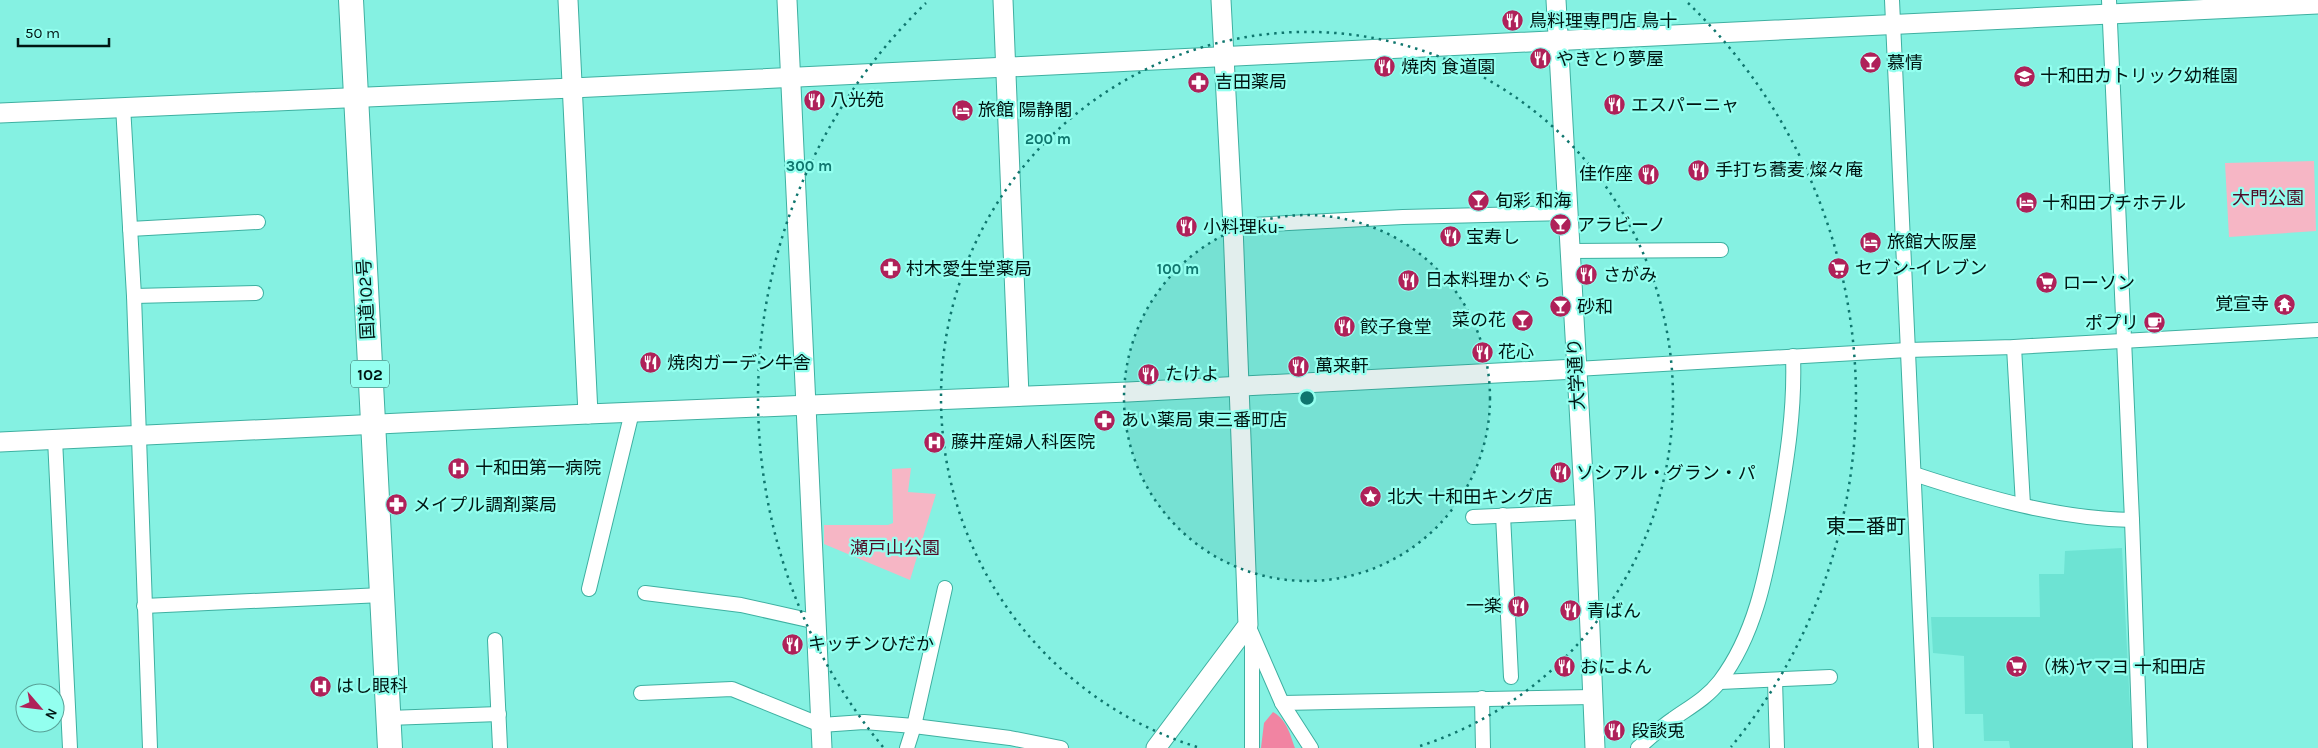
<svg xmlns="http://www.w3.org/2000/svg" width="2318" height="748" font-family="Karla,'Noto Sans JP',sans-serif">
<style>
.built{fill:#6de3d3}
.green{fill:#f6b6c5}
.forest{fill:#f184a2}
.lines{fill:none;stroke-linecap:round;stroke-linejoin:round}
.street-casing{stroke:#3eb0a1;stroke-width:16}
.secondary-casing{stroke:#3eb0a1;stroke-width:21}
.highway-casing{stroke:#3eb0a1;stroke-width:26}
.street{stroke:#fff;stroke-width:14}
.secondary{stroke:#fff;stroke-width:19}
.highway{stroke:#fff;stroke-width:24}
.ring{fill:none;stroke:#0f766e;stroke-width:2.5;stroke-dasharray:2.5 5}
.labels{text-anchor:middle;dominant-baseline:central;stroke-width:4.5;stroke-linejoin:round;paint-order:stroke}
.shield{fill:#93ffef;stroke:#2c5b54;stroke-width:1}
.shield-label{font-size:16px;font-weight:bold;fill:#001512}
.poi-label{font-size:18px;fill:#001512;stroke:#93ffef;text-anchor:start}
.park-label{font-size:18px;fill:#500c26;stroke:#93ffef}
.street-label{font-size:18px;fill:#001512;stroke:#93ffef}
.quarter-label{font-size:20px;fill:#001512;stroke:#93ffef}
.centre{fill:#0f766e;stroke:#93ffef;stroke-width:2.5}
.ring-label{font-size:15px;text-anchor:middle;font-weight:bold;fill:#0f766e;stroke:#93ffef;stroke-width:4.5;stroke-linejoin:round;paint-order:stroke}
</style>
<rect width="100%" height="100%" fill="#85f1e2"/>
<polygon class="built" points="2122,548 2132,748 2010,748 2009,741 1984,741 1983,714 1965,714 1964,656 1933,653 1931,617 2040,617 2039,574 2064,574 2065,551"/>
<g class="green">
<polygon points="2314,161 2316,231 2229,237 2225,163"/>
<polygon points="911,468 908,492 936,494 910,580 824,544 824,525 888,525 893,523 892,469"/>
</g>
<path class="forest" d="M 1273,712 C 1287,720 1290,734 1295,748 L 1261,748 L 1264,723 Z"/>
<g class="lines">
<defs>
<g id="street">
<polyline points="1892,0 1926,748"/>
<polyline points="2109,0 2132,520 2140,748"/>
<polyline points="123,106 134,296 150,748"/>
<polyline points="1233,226 1403,217 1569,213"/>
<polyline points="130,229 258,222"/>
<polyline points="1570,251 1721,250"/>
<polyline points="134,296 256,293"/>
<polyline points="2014,347 2023,505"/>
<polyline points="1576,369 1908,350 2014,347 2318,330"/>
<polyline points="55,439 70,748"/>
<path d="M 1914,474 C 1984,497 2058,519 2132,520"/>
<polyline points="1503,515 1511,677"/>
<polyline points="1473,517 1585,512"/>
<polyline points="589,589 632,412"/>
<polyline points="645,593 741,605 817,622"/>
<polyline points="144,606 382,595"/>
<polyline points="1248,625 1282,703 1311,748"/>
<polyline points="495,640 500,748"/>
<polyline points="1252,643 1252,748"/>
<polyline points="1775,680 1777,748"/>
<polyline points="1720,682 1830,677"/>
<polyline points="641,693 732,689 821,725 864,722 914,726 1010,738 1061,748"/>
<polyline points="1482,698 1483,748"/>
<polyline points="1282,703 1592,697"/>
<polyline points="388,718 499,714"/>
<polyline points="907,748 914,726 945,588"/>
<path d="M 1638,748 C 1650,738 1661,727 1673,719 C 1690,707 1707,698 1720,681 C 1757,632 1767,569 1778,511 C 1787,459 1795,409 1793,356"/>
</g>
<g id="secondary">
<polyline points="568,0 588,414"/>
<polyline points="787,0 822,748"/>
<polyline points="1003,0 1019,396"/>
<polyline points="1556,0 1585,512 1595,748"/>
<polyline points="0,113 572,88 2318,4"/>
<polyline points="0,442 588,414 1128,392 1576,369"/>
<polyline points="1156,748 1248,625 1233,226 1221,0"/>
</g>
<polyline id="highway" points="351,0 390,748"/>
</defs>
<use href="#street" class="street-casing"/>
<use href="#secondary" class="secondary-casing"/>
<use href="#highway" class="highway-casing"/>
<use href="#street" class="street"/>
<use href="#secondary" class="secondary"/>
<use href="#highway" class="highway"/>
</g>
<circle cx="1307" cy="398" r="183" fill="#0f766e" fill-opacity=".12"/>
<g class="ring">
<circle cx="1307" cy="398" r="183"/>
<path d="M1197 747A366 366 0 1 1 1417 747"/>
<path d="M883 747A549 549 0 0 1 926 3M1688 3A549 549 0 0 1 1731 747"/>
</g>
<defs>
<symbol id="restaurant-disc" viewBox="-11 -11 22 22"><circle r="9.5" fill="#af2159" stroke="#93ffef"/><path d="M-5-6h1v4h1v-4h1v4h1v-4h1v5L-1.5 .5V6h-2V.5L-5-1ZM5-6V6H3V1.5H1.5Q1.5-4 5-6Z" fill="#fff"/></symbol>
<symbol id="bar-disc" viewBox="-11 -11 22 22"><circle r="9.5" fill="#af2159" stroke="#93ffef"/><path d="M-6-5H6L.8 .8V4.5H3.5V6h-7V4.5H-.8V.8Z" fill="#fff"/></symbol>
<symbol id="school-disc" viewBox="-11 -11 22 22"><circle r="9.5" fill="#af2159" stroke="#93ffef"/><path d="M0-5L7-2L0 1L-7-2ZM-4 1L0 2.5L4 1V4Q0 6-4 4Z" fill="#fff"/></symbol>
<symbol id="pharmacy-disc" viewBox="-11 -11 22 22"><circle r="9.5" fill="#af2159" stroke="#93ffef"/><path d="M-2-6h4v4h4v4h-4v4h-4v-4h-4v-4h4Z" fill="#fff"/></symbol>
<symbol id="hotel-disc" viewBox="-11 -11 22 22"><circle r="9.5" fill="#af2159" stroke="#93ffef"/><path d="M-6-4.5h1.5V1H6V5H4.5V3h-9V5H-6ZM-4 0a1.8 1.8 0 1 1 3.6 0ZM.5 0V-2.5h3Q6-2.5 6 0Z" fill="#fff"/></symbol>
<symbol id="supermarket-disc" viewBox="-11 -11 22 22"><circle r="9.5" fill="#af2159" stroke="#93ffef"/><path d="M-6-5.5h2.5l.6 2H6L4.5 2H-2.5L-4.4-4H-6ZM-1.5 3.2a1.3 1.3 0 1 0 .1 0ZM3 3.2a1.3 1.3 0 1 0 .1 0Z" fill="#fff"/></symbol>
<symbol id="temple-disc" viewBox="-11 -11 22 22"><circle r="9.5" fill="#af2159" stroke="#93ffef"/><path d="M0-6L5-2H3V0L6.5 2.5H4V6H1.5V3h-3V6H-4V2.5H-6.5L-3 0V-2H-5Z" fill="#fff"/></symbol>
<symbol id="cafe-disc" viewBox="-11 -11 22 22"><circle r="9.5" fill="#af2159" stroke="#93ffef"/><path d="M-5.5-4.5H6V0H3Q3 3.5 0 3.5H-2.5Q-5.5 3.5-5.5 0ZM3-3.2v2h1.7v-2ZM-6 4.5H4V6H-6Z" fill="#fff"/></symbol>
<symbol id="hospital-disc" viewBox="-11 -11 22 22"><circle r="9.5" fill="#af2159" stroke="#93ffef"/><path d="M-5-5h3v3.5h4V-5h3V5h-3V1.5h-4V5h-3Z" fill="#fff"/></symbol>
<symbol id="sight-disc" viewBox="-11 -11 22 22"><circle r="9.5" fill="#af2159" stroke="#93ffef"/><path d="M0-6L1.8-2.2L6-1.7L2.9 1.2L3.7 5.4L0 3.3L-3.7 5.4L-2.9 1.2L-6-1.7L-1.8-2.2Z" fill="#fff"/></symbol>
</defs>
<g fill-rule="evenodd">
<use href="#restaurant-disc" x="1500" y="8" width="25" height="25"/>
<use href="#restaurant-disc" x="1528" y="46" width="25" height="25"/>
<use href="#bar-disc" x="1858" y="50" width="25" height="25"/>
<use href="#restaurant-disc" x="1372" y="54" width="25" height="25"/>
<use href="#school-disc" x="2012" y="64" width="25" height="25"/>
<use href="#pharmacy-disc" x="1186" y="70" width="25" height="25"/>
<use href="#restaurant-disc" x="802" y="88" width="25" height="25"/>
<use href="#restaurant-disc" x="1602" y="92" width="25" height="25"/>
<use href="#hotel-disc" x="950" y="98" width="25" height="25"/>
<use href="#restaurant-disc" x="1686" y="158" width="25" height="25"/>
<use href="#restaurant-disc" x="1636" y="162" width="25" height="25"/>
<use href="#bar-disc" x="1466" y="188" width="25" height="25"/>
<use href="#hotel-disc" x="2014" y="190" width="25" height="25"/>
<use href="#bar-disc" x="1548" y="212" width="25" height="25"/>
<use href="#restaurant-disc" x="1174" y="214" width="25" height="25"/>
<use href="#restaurant-disc" x="1438" y="224" width="25" height="25"/>
<use href="#hotel-disc" x="1858" y="230" width="25" height="25"/>
<use href="#supermarket-disc" x="1826" y="256" width="25" height="25"/>
<use href="#pharmacy-disc" x="878" y="256" width="25" height="25"/>
<use href="#restaurant-disc" x="1574" y="262" width="25" height="25"/>
<use href="#restaurant-disc" x="1396" y="268" width="25" height="25"/>
<use href="#supermarket-disc" x="2034" y="270" width="25" height="25"/>
<use href="#temple-disc" x="2272" y="292" width="25" height="25"/>
<use href="#bar-disc" x="1548" y="294" width="25" height="25"/>
<use href="#bar-disc" x="1510" y="308" width="25" height="25"/>
<use href="#cafe-disc" x="2142" y="310" width="25" height="25"/>
<use href="#restaurant-disc" x="1332" y="314" width="25" height="25"/>
<use href="#restaurant-disc" x="1470" y="340" width="25" height="25"/>
<use href="#restaurant-disc" x="638" y="350" width="25" height="25"/>
<use href="#restaurant-disc" x="1286" y="354" width="25" height="25"/>
<use href="#restaurant-disc" x="1136" y="362" width="25" height="25"/>
<use href="#pharmacy-disc" x="1092" y="408" width="25" height="25"/>
<use href="#hospital-disc" x="922" y="430" width="25" height="25"/>
<use href="#hospital-disc" x="446" y="456" width="25" height="25"/>
<use href="#restaurant-disc" x="1548" y="460" width="25" height="25"/>
<use href="#sight-disc" x="1358" y="484" width="25" height="25"/>
<use href="#pharmacy-disc" x="384" y="492" width="25" height="25"/>
<use href="#restaurant-disc" x="1506" y="594" width="25" height="25"/>
<use href="#restaurant-disc" x="1558" y="598" width="25" height="25"/>
<use href="#restaurant-disc" x="780" y="632" width="25" height="25"/>
<use href="#restaurant-disc" x="1552" y="654" width="25" height="25"/>
<use href="#supermarket-disc" x="2004" y="654" width="25" height="25"/>
<use href="#hospital-disc" x="308" y="674" width="25" height="25"/>
<use href="#restaurant-disc" x="1602" y="718" width="25" height="25"/>
</g>
<g class="labels">
<rect class="shield" x="351" y="360.5" width="38" height="27" rx="4"/>
<g class="shield-label">
<text x="370" y="374">102</text>
</g>
<g class="poi-label">
<text x="1529" y="21">鳥料理専門店 鳥十</text>
<text x="1556" y="59">やきとり夢屋</text>
<text x="1887" y="63">慕情</text>
<text x="1401" y="67">焼肉 食道園</text>
<text x="2040" y="76">十和田カトリック幼稚園</text>
<text x="1215" y="82">吉田薬局</text>
<text x="830" y="100">八光苑</text>
<text x="1631" y="105">エスパーニャ</text>
<text x="978" y="110">旅館 陽静閣</text>
<text x="1715" y="170">手打ち蕎麦 燦々庵</text>
<text x="1633" y="174" text-anchor="end">佳作座</text>
<text x="1495" y="201">旬彩 和海</text>
<text x="2042" y="203">十和田プチホテル</text>
<text x="1577" y="225">アラビーノ</text>
<text x="1203" y="227">小料理ku-</text>
<text x="1466" y="237">宝寿し</text>
<text x="1887" y="242">旅館大阪屋</text>
<text x="1855" y="268">セブン-イレブン</text>
<text x="906" y="269">村木愛生堂薬局</text>
<text x="1603" y="275">さがみ</text>
<text x="1425" y="280">日本料理かぐら</text>
<text x="2063" y="283">ローソン</text>
<text x="2269" y="304" text-anchor="end">覚宣寺</text>
<text x="1577" y="307">砂和</text>
<text x="1506" y="320" text-anchor="end">菜の花</text>
<text x="2139" y="323" text-anchor="end">ポプリ</text>
<text x="1360" y="327">餃子食堂</text>
<text x="1498" y="352">花心</text>
<text x="667" y="363">焼肉ガーデン牛舎</text>
<text x="1315" y="366">萬来軒</text>
<text x="1165" y="374">たけよ</text>
<text x="1121" y="420">あい薬局 東三番町店</text>
<text x="951" y="442">藤井産婦人科医院</text>
<text x="475" y="468">十和田第一病院</text>
<text x="1576" y="473">ソシアル・グラン・パ</text>
<text x="1387" y="497">北大 十和田キング店</text>
<text x="413" y="505">メイプル調剤薬局</text>
<text x="1502" y="606" text-anchor="end">一楽</text>
<text x="1587" y="611">青ばん</text>
<text x="808" y="644">キッチンひだか</text>
<text x="1580" y="667">おによん</text>
<text x="2033" y="667">（株)ヤマヨ 十和田店</text>
<text x="336" y="686">はし眼科</text>
<text x="1631" y="731">段談兎</text>
</g>
<g class="park-label">
<text x="2268" y="198">大門公園</text>
<text x="895" y="548">瀬戸山公園</text>
</g>
<g class="street-label">
<text transform="translate(366 299) rotate(-93)">国道102号</text>
<text transform="translate(1576 374) rotate(-93)">大学通り</text>
</g>
<g class="quarter-label">
<text x="1866" y="526">東二番町</text>
</g>
</g>
<circle cx="1307" cy="398" r="8" class="centre"/>
<g class="ring-label">
<text x="1048" y="144">200 m</text>
<text x="809" y="171">300 m</text>
<text x="1178" y="274">100 m</text>
</g>
<g transform="translate(40 708) rotate(118)"><circle r="24" fill="#93ffef" stroke="#58a197"/>
<path d="M0-4L9 19L0 12L-9 19Z" fill="#af2159"/>
<text y="-8" font-size="14" font-weight="bold" text-anchor="middle" fill="#001512">N</text>
</g>
<path d="M18 38v8h91v-8" fill="none" stroke="#001512" stroke-width="2.5"/>
<text x="25" y="38" font-size="15" fill="#001512" stroke="#93ffef" stroke-width="4" paint-order="stroke">50 m</text>
</svg>
